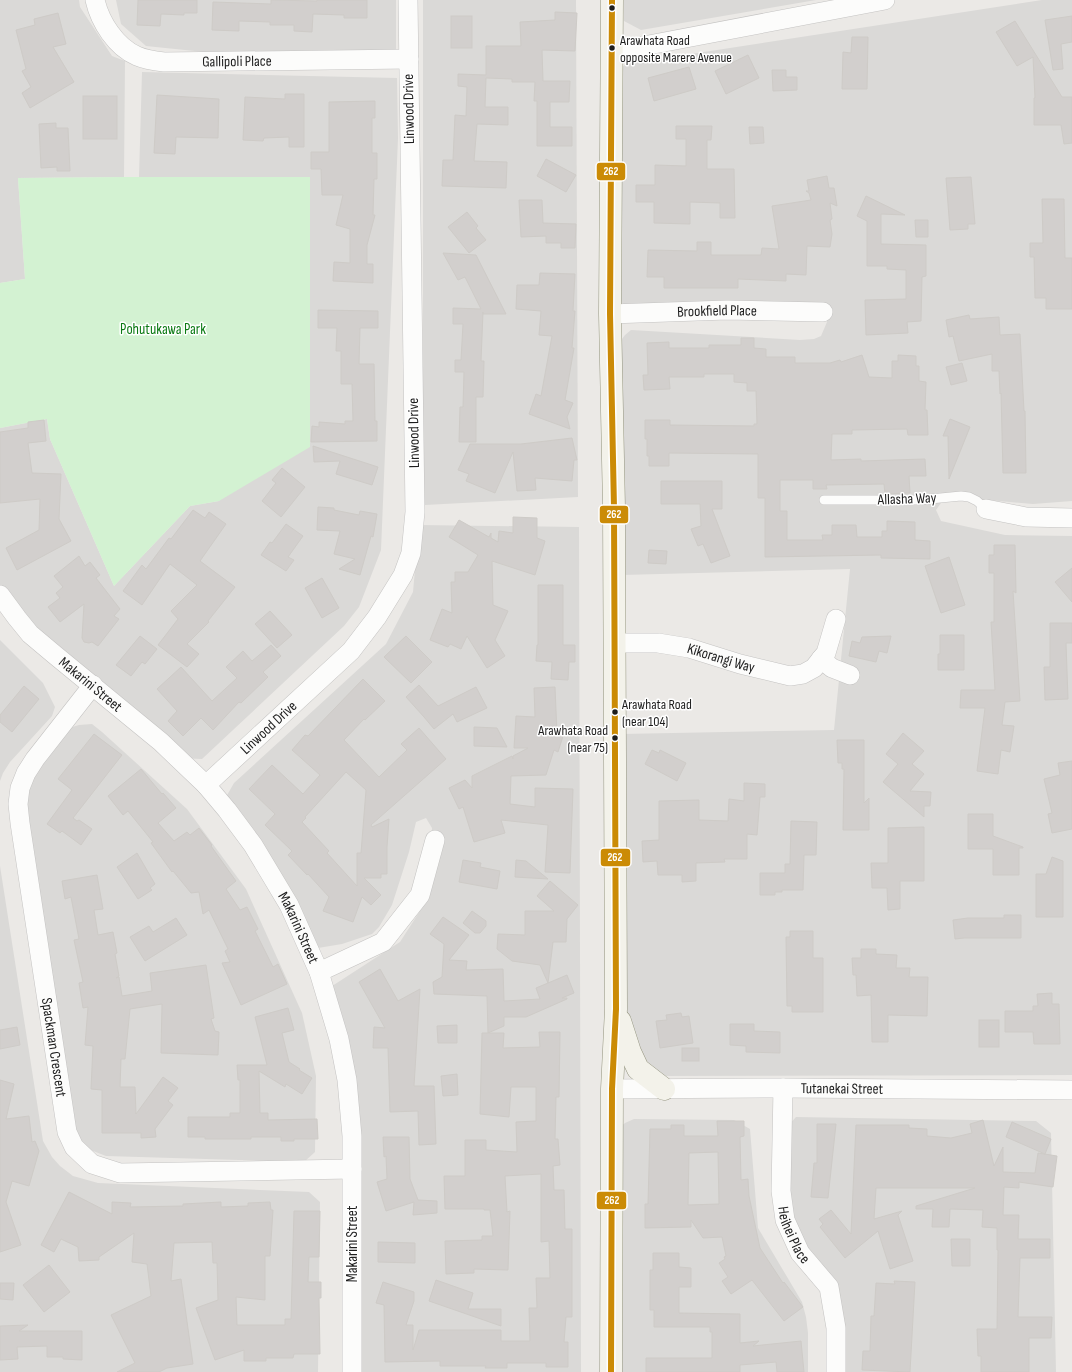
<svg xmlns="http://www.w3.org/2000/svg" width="1072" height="1372" font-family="'Sofia Sans Condensed',sans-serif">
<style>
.residential{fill:#dad9d7}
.park{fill:#d3f2d2}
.building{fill:#d2cfcd;stroke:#cecbc7;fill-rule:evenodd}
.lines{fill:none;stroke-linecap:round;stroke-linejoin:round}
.lane-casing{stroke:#c4c3c2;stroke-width:10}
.street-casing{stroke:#c4c3c2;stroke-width:20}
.secondary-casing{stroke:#93947e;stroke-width:23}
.lane{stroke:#fcfcfb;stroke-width:9}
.street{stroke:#fcfcfb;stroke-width:19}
.secondary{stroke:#f3f2ea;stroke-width:22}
.bus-1-casing{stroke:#fff;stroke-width:9}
.bus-1{stroke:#cb8b06;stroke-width:6}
.bus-dot{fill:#1d1d1d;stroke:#fff;stroke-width:1.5}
.labels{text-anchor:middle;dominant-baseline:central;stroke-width:3;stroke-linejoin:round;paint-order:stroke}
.bus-label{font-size:14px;fill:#1d1d1d;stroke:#fff;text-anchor:start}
.street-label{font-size:15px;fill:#1d1d1d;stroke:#fff}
.park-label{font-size:15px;fill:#0b7a13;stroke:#fff}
.line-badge{stroke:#fff;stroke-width:1.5}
.badge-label{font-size:11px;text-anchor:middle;font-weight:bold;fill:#fff}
</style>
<rect width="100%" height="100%" fill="#ebe9e6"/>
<g class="residential">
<polygon points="0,0 79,0 80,7 112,56 125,61 124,177 18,178 25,279 0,283"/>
<polygon points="116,0 396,0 396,51 214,53 146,46 121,24"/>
<polygon points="423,0 576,0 578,497 425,505 423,495"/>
<polygon points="624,0 816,0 641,30 624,21"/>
<polygon points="1042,0 1072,0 1072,501 1033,504 966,498 947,499 941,503 936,510 941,521 1005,535 1072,536 1072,1075 647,1076 623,1042 621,734 834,730 850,569 622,575 618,344 625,335 631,330 800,340 814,339 821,336 827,322 822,311 629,308 619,301 620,69 626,64"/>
<polygon points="142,72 397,78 398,138 381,550 359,607 344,626 202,759 176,758 29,632 0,593 0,428 47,419 50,439 114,586 190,506 219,501 310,177 139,177"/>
<polygon points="419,525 579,527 581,1372 357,1372 342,1048 326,990 400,942 429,897 432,828 426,818 416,822 409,852 392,905 379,927 372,934 342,944 312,949 226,797 234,783 386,644 413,592"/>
<polygon points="0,640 43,683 55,707 52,716 10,762 3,773 0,781"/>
<polygon points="92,724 102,732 187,809 246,889 302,1013 316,1076 315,1152 304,1162 106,1156 83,1147 74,1138 22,786 69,728 79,725"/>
<polygon points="0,866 43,1141 52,1157 60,1166 73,1176 98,1183 309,1192 320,1202 318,1372 0,1372"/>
<polygon points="796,1117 1036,1121 1051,1133 1056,1372 837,1372 817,1272 795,1243 785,1129"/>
<polygon points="634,1119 734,1120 750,1129 758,1228 802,1302 806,1317 808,1333 808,1372 617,1372 618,1129 625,1123"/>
</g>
<polygon class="park" points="124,177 310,177 310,447 219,501 190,506 114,586 50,439 47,419 0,428 0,283 25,279 18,178"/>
<g class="building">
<polygon points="138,0 197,0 197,13 184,13 184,15 161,14 160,26 137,25"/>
<polygon points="271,0 317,1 317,0 367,0 367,18 344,18 344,15 313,14 312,32 294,31 294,25 270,25 270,22 239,21 239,31 212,30 213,2 271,4"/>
<polygon points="555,12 577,13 575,51 542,50 543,81 570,81 569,102 550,102 550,127 572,127 572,146 537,146 537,101 534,101 535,82 512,82 512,79 486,78 485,107 508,107 508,125 477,124 474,161 507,162 506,188 442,186 443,160 453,160 455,115 466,116 467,87 458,86 458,74 486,75 486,46 521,46 520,22 555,20"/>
<polygon points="58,13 66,44 53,47 74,82 30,108 22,93 31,87 22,71 26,69 16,30 35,25 34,19"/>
<rect x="451" y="16" width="21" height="32"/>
<polygon points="1072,16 1072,42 1061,44 1063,69 1053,70 1045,20"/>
<polygon points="1015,21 1062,97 1072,97 1072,143 1064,144 1061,125 1034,125 1034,98 1035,98 1033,57 1017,66 996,32"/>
<polygon points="852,37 868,37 867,89 842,89 843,52 851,53"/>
<polygon points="748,55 759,78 726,94 715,71"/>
<polygon points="689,67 696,89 654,101 648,78"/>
<polygon points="772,70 786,70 786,77 797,77 797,90 773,91"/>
<polygon points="285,94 304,94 304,147 289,147 289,137 264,138 263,141 243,140 245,97 285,99"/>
<polygon points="157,95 219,99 218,138 176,137 175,154 154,153"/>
<rect x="83" y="96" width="34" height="43"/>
<polygon points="375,101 375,118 372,118 372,153 377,153 377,179 374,179 373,215 375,215 367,245 367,264 373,264 373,283 333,281 334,262 350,263 350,229 336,225 343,195 322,195 321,169 311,169 311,152 329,152 329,102"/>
<polygon points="56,123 56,128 68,128 70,171 57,171 57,167 41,168 39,124"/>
<polygon points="676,126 712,126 711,140 707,140 707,169 734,169 735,218 720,218 720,203 690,202 690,224 654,223 654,202 636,202 636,185 655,185 655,165 686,166 686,139 676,139"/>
<polygon points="749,127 763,127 764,143 750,144"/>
<polygon points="546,159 576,175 566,192 537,176"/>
<polygon points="827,176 829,188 834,188 837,206 830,203 832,219 830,220 832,234 830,247 807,246 806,275 786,274 786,281 738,279 738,288 664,288 664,277 647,277 648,250 697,251 697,242 711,242 711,255 761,255 762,248 779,249 772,206 811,200 809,193 806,191 809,191 807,180"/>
<polygon points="971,177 975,224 968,224 968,229 950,230 946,178"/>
<polygon points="866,196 905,215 881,214 881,244 926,245 926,276 922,277 921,321 907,322 908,333 866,335 865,300 906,299 906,270 887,269 887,266 867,266 867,221 857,216"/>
<polygon points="1042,199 1064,199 1065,258 1072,258 1072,309 1046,309 1046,298 1035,298 1034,257 1030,257 1030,243 1043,243"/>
<polygon points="519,200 542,200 543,223 576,224 575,248 561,248 561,243 546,243 546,236 521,237"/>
<polygon points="467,212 478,226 476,228 486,240 469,253 448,227"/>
<polygon points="915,220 928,220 928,237 916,237"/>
<polygon points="443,253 476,255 506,314 483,314 483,312 481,361 484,361 483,397 476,397 476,442 459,442 460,407 463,407 464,372 455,372 455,360 461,360 463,324 453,324 453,308 481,309 465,277 458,280"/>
<polygon points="540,273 575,274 573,311 575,311 572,348 574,348 565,400 573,403 567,417 570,429 529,414 536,394 541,396 552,336 539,335 541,311 516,309 517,285 539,285"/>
<polygon points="318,310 378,311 378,328 360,328 359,364 374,364 375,421 377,421 377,441 311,442 312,426 319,427 319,422 345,424 345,421 353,421 352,384 341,384 341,351 336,351 337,328 318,328"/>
<polygon points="969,315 970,319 999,317 1000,335 1020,334 1024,411 1025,411 1026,473 1003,473 1001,393 1000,394 999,371 992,371 992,354 959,361 953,336 949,337 946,320"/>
<polygon points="741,338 754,338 754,348 766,349 766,357 795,357 795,363 830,363 840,360 841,362 862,355 869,377 892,378 892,361 898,361 898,355 916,356 916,366 919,366 919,381 926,382 925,410 927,410 928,435 908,435 907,429 852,430 852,434 832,434 831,460 861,459 861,461 925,459 926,476 909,476 910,493 885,494 884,484 826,485 827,489 813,489 813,480 780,480 780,511 787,511 787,540 823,540 822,535 832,535 832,525 856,525 857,537 882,537 882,531 887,531 887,521 915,522 915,540 930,541 930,559 881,558 881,555 765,557 765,498 758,498 758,454 669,453 669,466 649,466 649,456 647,456 647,439 645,439 645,420 670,420 670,425 754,426 754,424 757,424 756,391 747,391 747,383 734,382 734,374 704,374 704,377 669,377 670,389 644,390 643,375 648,375 647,343 669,342 669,348 709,348 709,345 741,345"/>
<polygon points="962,363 967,381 951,385 946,367"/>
<polygon points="950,419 970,427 949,479 948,436 943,436"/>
<polygon points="44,420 46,441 28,443 32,473 61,474 59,519 71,541 17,570 6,548 39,530 40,499 0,503 0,432 28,428 28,422"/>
<polygon points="572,438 577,460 574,460 572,481 535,478 536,490 517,491 513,452 495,493 466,481 469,474 458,470 470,444 521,444"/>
<polygon points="313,446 378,467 372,485 336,474 340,461 314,462"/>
<polygon points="282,468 305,487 281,517 262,501 276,483 272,480"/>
<polygon points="661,481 722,481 722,509 712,509 730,556 711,563 703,544 698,546 691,529 701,526 700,504 661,504"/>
<polygon points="318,507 334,508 334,510 359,515 360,511 377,514 373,537 371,536 360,575 339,569 355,559 334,554 340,531 317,530"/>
<polygon points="193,510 205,518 209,512 226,524 200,561 235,587 208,621 209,622 187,644 199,654 187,667 158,645 178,619 171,611 197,585 170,564 142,605 123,591 142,565 146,569 169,538 171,539"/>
<polygon points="513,517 537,518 537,538 545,541 535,575 492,561 493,605 508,611 495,640 505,656 487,668 467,636 461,649 450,644 448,647 430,640 442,609 452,613 451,582 455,582 455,572 468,572 478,555 449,537 459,520 489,537 491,533 491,538 498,542 499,531 513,533"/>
<polygon points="286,524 303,536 288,557 294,560 286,571 261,555 270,542 272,543"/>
<polygon points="994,545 1015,545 1016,593 1013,591 1020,701 1005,702 1002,725 1014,726 1010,752 1001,750 998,774 977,771 985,708 960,708 961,690 995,690 991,622 994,622 994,573 989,573 989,555 994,555"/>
<polygon points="649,550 667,551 666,564 648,563"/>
<polygon points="79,556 85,566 90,562 100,575 96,578 120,609 114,616 119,619 98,646 92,642 89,643 84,642 82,638 84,604 60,622 48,607 60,598 56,593 63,587 54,576"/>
<polygon points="949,557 965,605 941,613 925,566"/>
<polygon points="1072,568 1072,602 1055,582"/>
<polygon points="322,578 339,608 322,618 305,588"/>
<polygon points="538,585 563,585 563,645 575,645 575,662 569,662 568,680 551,679 552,662 536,661 537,645 538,645"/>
<polygon points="270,611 292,635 277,648 255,624"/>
<polygon points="1050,623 1072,623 1072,643 1066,643 1068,699 1045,700 1044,667 1050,667"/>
<polygon points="940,635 964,635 964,670 938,670 938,654 940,654"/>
<polygon points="140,636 157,649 145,664 142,662 131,676 116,665"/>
<polygon points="406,636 432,662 411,683 384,657"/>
<polygon points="891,636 887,653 879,651 876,662 849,656 852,641 860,643 862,637"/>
<polygon points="271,645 281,656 263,672 268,677 241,703 239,702 213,730 201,718 183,736 168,721 177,711 157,689 181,667 212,701 237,678 226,667 243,651 252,661"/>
<path d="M 363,679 L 385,701 L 365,720 L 364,719 L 344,740 L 379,777 L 407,750 L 401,744 L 419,728 L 446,759 L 371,825 L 372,827 L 389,819 L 387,847 L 387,874 L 381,874 L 381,878 L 364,878 L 381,895 L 371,905 L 362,897 L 353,922 L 323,911 L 329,897 L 308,874 L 307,875 L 288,855 L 292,851 L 265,825 L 275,814 L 249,789 L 272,765 L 303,794 L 320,775 L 292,750 L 305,735 L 308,736 ZM 346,772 L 366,790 L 361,853 L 357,853 L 357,886 L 327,853 L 329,851 L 302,822 L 306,818 L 305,817 Z"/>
<polygon points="419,685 438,706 476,687 487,708 457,722 453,714 434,729 424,717 406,697"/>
<polygon points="24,686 39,699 12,732 0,722 0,715"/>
<polygon points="555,687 557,734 559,732 559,735 563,736 558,752 554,750 546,775 511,776 510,804 535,807 535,788 573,789 570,873 545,872 548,825 501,820 505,833 474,842 463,807 459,809 449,788 465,780 472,788 472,776 512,756 513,759 513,756 528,748 514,748 516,716 535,717 534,688"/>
<polygon points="474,727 497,728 507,747 474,746"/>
<polygon points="903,733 924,751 912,764 924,774 910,791 931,792 930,806 924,806 924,817 883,782 898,764 886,754"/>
<polygon points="94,734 122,755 73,818 77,821 79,820 92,829 81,845 62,831 60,833 47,824 72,790 58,779"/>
<polygon points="837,740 864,740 864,803 869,798 869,830 843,830 844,769 842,769 842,763 838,763"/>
<polygon points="652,750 659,753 660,750 686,763 677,781 645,764"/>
<polygon points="1072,761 1072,829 1052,833 1048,814 1052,813 1044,779 1060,775 1058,763"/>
<polygon points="141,769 162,794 163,793 176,808 158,823 174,841 187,832 190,835 199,828 212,845 211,846 236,881 226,889 240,910 247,907 258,929 255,931 273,967 278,964 287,984 241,1005 222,963 230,962 225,951 228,949 209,910 203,914 199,892 191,893 173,871 172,872 151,843 153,842 128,811 123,815 108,796"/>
<polygon points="744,783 765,784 765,797 760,797 757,835 747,834 747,859 724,859 725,862 696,863 696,881 682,882 682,875 658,875 657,861 643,862 642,841 659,840 659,801 699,800 699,820 728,821 729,799 744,801"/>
<polygon points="968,814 993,814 993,836 1023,847 1023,848 1019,848 1019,875 993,875 993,849 968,849"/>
<polygon points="791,821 817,822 816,855 804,855 803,890 782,890 782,892 775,892 775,895 760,895 760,873 785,873 785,864 790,864"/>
<polygon points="924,827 924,881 900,881 900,909 888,910 887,888 872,888 871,863 888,863 888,828"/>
<polygon points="137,853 155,884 150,888 152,890 138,899 117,867"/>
<polygon points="1052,857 1063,861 1063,917 1036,917 1036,874 1046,874"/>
<polygon points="463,860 481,863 480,867 500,871 497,889 459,882"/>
<polygon points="516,860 526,861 548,879 515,877"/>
<polygon points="97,875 103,909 94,910 98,935 113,932 117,953 115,954 119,976 116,978 119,977 122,996 152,991 150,973 206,965 214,1018 211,1019 215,1031 219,1032 218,1055 161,1053 162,1004 130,1009 125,1059 121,1059 120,1087 135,1087 136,1114 163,1077 178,1088 168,1101 173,1105 155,1129 156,1137 141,1138 141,1133 102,1133 102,1090 91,1089 93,1046 85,1045 88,1007 83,1008 79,983 83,982 74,940 79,939 71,897 65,899 62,881"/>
<polygon points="550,881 578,905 567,919 566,942 553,942 548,983 567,975 574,993 562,998 567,998 567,999 526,1017 504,1017 504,1026 488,1033 487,996 434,994 433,982 442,977 444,944 430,934 443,917 469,935 449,960 467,961 466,970 503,969 504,1001 540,999 536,988 548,983 540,965 512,961 497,949 498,934 525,935 525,911 554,911 537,896"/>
<polygon points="472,911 486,921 486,926 480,933 475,933 463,923"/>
<polygon points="1004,915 1021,915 1021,938 964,938 955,939 953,920 968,918 1004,918"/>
<polygon points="176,918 187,935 145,961 130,937 149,926 153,932"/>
<polygon points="790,931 813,931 813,958 823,958 823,1012 792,1012 792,1006 787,1006 786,937 790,937"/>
<polygon points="861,949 876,949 876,954 897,955 896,968 910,968 909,977 928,977 927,1016 888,1015 888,1042 872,1042 871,995 857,996 856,975 853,975 852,958 861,958"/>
<polygon points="380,969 398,1001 420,989 414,1086 434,1086 436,1144 419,1145 418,1111 390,1112 388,1048 373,1048 374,1027 385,1028 359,982"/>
<polygon points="1052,993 1052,1004 1059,1004 1060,1044 1034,1044 1033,1032 1005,1032 1005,1011 1033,1011 1033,1006 1038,1006 1037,994"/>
<polygon points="288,1008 294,1030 282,1033 289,1062 300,1069 299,1070 312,1078 302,1094 286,1084 285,1087 259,1071 260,1113 268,1113 268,1120 317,1119 318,1139 294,1139 294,1141 281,1141 281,1137 251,1137 251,1139 205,1139 205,1137 188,1137 188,1117 230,1117 230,1113 240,1113 240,1080 238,1080 237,1065 267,1065 255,1017"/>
<polygon points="681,1013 682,1017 689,1016 693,1043 660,1048 656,1021 667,1020 666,1015"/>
<rect x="979" y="1020" width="20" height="27"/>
<polygon points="730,1024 754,1024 754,1031 780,1032 780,1053 746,1052 746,1046 730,1045"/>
<polygon points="457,1025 457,1043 438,1043 437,1026"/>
<polygon points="17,1027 20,1045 0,1049 0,1030"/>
<polygon points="539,1032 560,1032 559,1097 556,1097 555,1139 558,1139 560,1165 553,1166 554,1190 564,1190 565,1229 572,1229 572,1317 566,1317 564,1342 568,1342 568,1367 546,1367 546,1363 507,1363 507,1368 485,1368 486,1366 440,1366 440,1361 385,1362 384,1305 376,1303 383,1282 414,1292 414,1301 406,1325 413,1325 413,1350 419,1330 501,1330 501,1341 530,1341 529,1308 537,1308 536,1278 550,1278 549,1241 541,1242 541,1174 505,1176 507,1212 510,1211 508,1270 474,1269 474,1273 446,1274 445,1241 482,1240 482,1236 493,1236 490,1210 484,1210 484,1209 445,1209 444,1176 465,1176 465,1140 486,1140 486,1150 517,1152 516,1122 536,1121 536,1087 511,1087 509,1117 480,1114 482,1033 504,1033 503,1048 540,1047"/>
<rect x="682" y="1048" width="17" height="13"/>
<polygon points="457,1074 458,1095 443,1096 441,1076"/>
<polygon points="0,1080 14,1084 6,1119 29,1116 32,1142 35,1141 39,1151 29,1186 12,1181 6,1202 21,1245 0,1252"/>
<polygon points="983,1120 994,1166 1003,1147 1003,1172 1035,1173 1038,1153 1057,1156 1053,1187 1019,1182 1019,1188 1004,1187 1003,1215 1019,1215 1018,1239 1050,1239 1050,1258 1020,1258 1018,1317 1052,1317 1051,1338 1029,1338 1029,1372 981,1372 981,1356 978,1356 977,1329 997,1329 998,1250 997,1250 997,1228 982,1227 983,1210 950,1209 949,1227 932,1227 933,1209 916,1209 916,1206 975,1188 876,1188 874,1219 902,1211 898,1215 913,1261 890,1269 878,1231 845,1258 820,1227 823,1224 819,1219 831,1210 851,1234 856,1125 909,1125 909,1128 927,1129 927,1136 951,1138 972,1133 970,1124"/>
<path d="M 717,1121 L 744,1121 L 744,1136 L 740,1137 L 741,1180 L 748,1179 L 749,1196 L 760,1248 L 783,1283 L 784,1282 L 803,1307 L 784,1321 L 752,1280 L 731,1294 L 722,1281 L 728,1277 L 719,1263 L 725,1259 L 724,1257 L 726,1256 L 722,1237 L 703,1238 L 691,1220 L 691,1227 L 645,1228 L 645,1204 L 648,1204 L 650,1129 L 671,1129 L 671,1125 L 684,1125 L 684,1136 L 718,1136 ZM 718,1152 L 719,1204 L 688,1205 L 689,1153 Z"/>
<polygon points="1012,1122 1051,1139 1045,1154 1006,1137"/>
<polygon points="817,1124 836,1124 828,1198 811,1197 814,1163 817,1163"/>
<polygon points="383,1137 409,1137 410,1179 418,1200 437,1201 437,1213 413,1215 414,1202 386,1211 377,1182 387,1179 386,1156 384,1157"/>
<polygon points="69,1192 112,1214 112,1202 131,1203 130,1207 183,1206 183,1204 221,1202 221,1207 248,1206 248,1203 270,1202 271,1210 273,1210 270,1256 265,1256 265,1300 236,1297 237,1325 285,1325 285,1319 291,1319 294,1211 320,1211 319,1257 309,1257 308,1282 321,1282 321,1298 319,1298 320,1354 294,1354 293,1358 266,1358 266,1361 244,1361 244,1350 215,1360 196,1308 218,1300 217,1263 213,1263 212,1242 174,1243 171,1281 181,1279 193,1364 167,1368 159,1372 117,1372 135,1363 111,1315 151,1296 147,1264 132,1262 134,1233 99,1257 99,1260 79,1261 78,1247 61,1239 54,1252 41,1245"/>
<polygon points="951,1239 970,1239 970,1266 952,1266"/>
<polygon points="378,1242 415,1243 415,1263 378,1262"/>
<polygon points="653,1253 679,1253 679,1267 691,1268 691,1287 679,1287 679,1313 740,1314 740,1343 759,1341 753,1346 801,1341 804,1372 777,1372 776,1362 740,1365 740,1372 646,1372 646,1358 712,1358 712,1332 710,1332 710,1327 654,1327 654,1310 650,1310 650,1270 653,1270"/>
<polygon points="49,1265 70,1292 44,1312 23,1285"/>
<polygon points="436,1280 473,1293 468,1309 501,1309 501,1326 429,1301"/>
<polygon points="894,1281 915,1282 910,1372 862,1370 863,1351 870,1351 871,1316 874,1316 876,1283 895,1284"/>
<polygon points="0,1283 14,1283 13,1300 0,1299"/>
<polygon points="28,1325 19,1331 82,1331 82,1360 63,1359 63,1357 47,1357 47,1346 17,1347 18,1359 0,1360 0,1326"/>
</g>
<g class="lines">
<defs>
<polyline id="lane" points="824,500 920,500 961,496 969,497 977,501 986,509"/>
<g id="street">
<path id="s1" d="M 95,0 C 100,22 116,47 137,56 C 146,60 155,61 164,62 L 409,59"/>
<polyline points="612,52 885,0"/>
<path id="s2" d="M 610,314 L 727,310 L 823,312"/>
<polyline points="986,509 1026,517 1072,518"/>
<path id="s3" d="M 0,595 L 17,618 L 30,634 L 55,655 L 161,742 L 206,785 L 227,810 L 253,845 L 289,905 L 319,972 L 339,1039 L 347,1080 L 352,1136 L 352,1372"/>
<path id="s4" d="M 615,643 L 658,643 L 689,648 L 740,664 L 790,676 L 803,674 L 814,668 L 821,659 L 826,653 L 836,619"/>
<polyline points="821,659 832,668 850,675"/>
<path id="s5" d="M 93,685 L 35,759 L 26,773 L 20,788 L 18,804 L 20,823 L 67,1132 L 74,1147 L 92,1164 L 120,1173 L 352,1169"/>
<path id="s6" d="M 206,785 L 351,651 L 377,617 L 403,575 L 411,553 L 415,512 L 408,0"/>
<polyline points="319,972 383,942 420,895 435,840"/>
<path id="s7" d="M 783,1088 L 781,1191 L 785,1220 L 800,1253 L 829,1287 L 836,1328 L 836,1372"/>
<path id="s8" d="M 612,1089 L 783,1088 L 1072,1090"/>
</g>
<g id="secondary">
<polyline points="620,1021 630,1052 638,1069 664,1089"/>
<polyline points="611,1372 612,1089 616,1009 614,508 610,314 612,0"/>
</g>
</defs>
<use href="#lane" class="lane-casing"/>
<use href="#street" class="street-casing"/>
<use href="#secondary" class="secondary-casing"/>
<use href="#lane" class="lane"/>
<use href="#street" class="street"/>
<use href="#secondary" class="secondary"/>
<defs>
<polyline id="bus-1" points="611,1372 612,1089 616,1009 614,508 610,314 612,0"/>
</defs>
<use href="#bus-1" class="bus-1-casing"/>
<use href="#bus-1" class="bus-1"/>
</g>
<g class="bus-dot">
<circle cx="612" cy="8" r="3.5"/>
<circle cx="612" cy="48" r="3.5"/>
<circle cx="615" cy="712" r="3.5"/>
<circle cx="615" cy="738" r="3.5"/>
</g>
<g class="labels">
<g class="bus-label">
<text x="620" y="40">Arawhata Road<tspan x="620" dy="17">opposite Marere Avenue</tspan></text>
<text x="622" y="704">Arawhata Road<tspan x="622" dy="17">(near 104)</tspan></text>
<text x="608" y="730" text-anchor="end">Arawhata Road<tspan x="608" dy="17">(near 75)</tspan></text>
</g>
<g class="street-label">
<text stroke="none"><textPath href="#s1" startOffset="173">Gallipoli Place</textPath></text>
<text transform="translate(409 109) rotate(-91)">Linwood Drive</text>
<text stroke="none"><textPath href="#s2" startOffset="107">Brookfield Place</textPath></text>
<text transform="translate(414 433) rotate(-91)">Linwood Drive</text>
<text transform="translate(907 499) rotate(-2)">Allasha Way</text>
<text stroke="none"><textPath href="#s4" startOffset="108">Kikorangi Way</textPath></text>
<text stroke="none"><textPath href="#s3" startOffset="128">Makarini Street</textPath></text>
<text stroke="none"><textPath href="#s6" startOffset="85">Linwood Drive</textPath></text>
<text stroke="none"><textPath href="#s3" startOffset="452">Makarini Street</textPath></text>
<text stroke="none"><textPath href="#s5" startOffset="389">Spackman Crescent</textPath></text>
<text stroke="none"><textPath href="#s8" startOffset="230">Tutanekai Street</textPath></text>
<text stroke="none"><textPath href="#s7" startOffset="149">Heihei Place</textPath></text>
<text transform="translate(352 1244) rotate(-90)">Makarini Street</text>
</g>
<g class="park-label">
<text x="163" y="329">Pohutukawa Park</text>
</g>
</g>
<g class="line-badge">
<rect x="596" y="162" width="30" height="19" rx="4" fill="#cb8b06"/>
<rect x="599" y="505" width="30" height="19" rx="4" fill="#cb8b06"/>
<rect x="600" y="848" width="31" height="19" rx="4" fill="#cb8b06"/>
<rect x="596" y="1191" width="31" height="19" rx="4" fill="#cb8b06"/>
</g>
<g class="badge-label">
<text x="611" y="175">262</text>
<text x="614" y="518">262</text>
<text x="615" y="861">262</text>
<text x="612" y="1204">262</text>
</g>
</svg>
